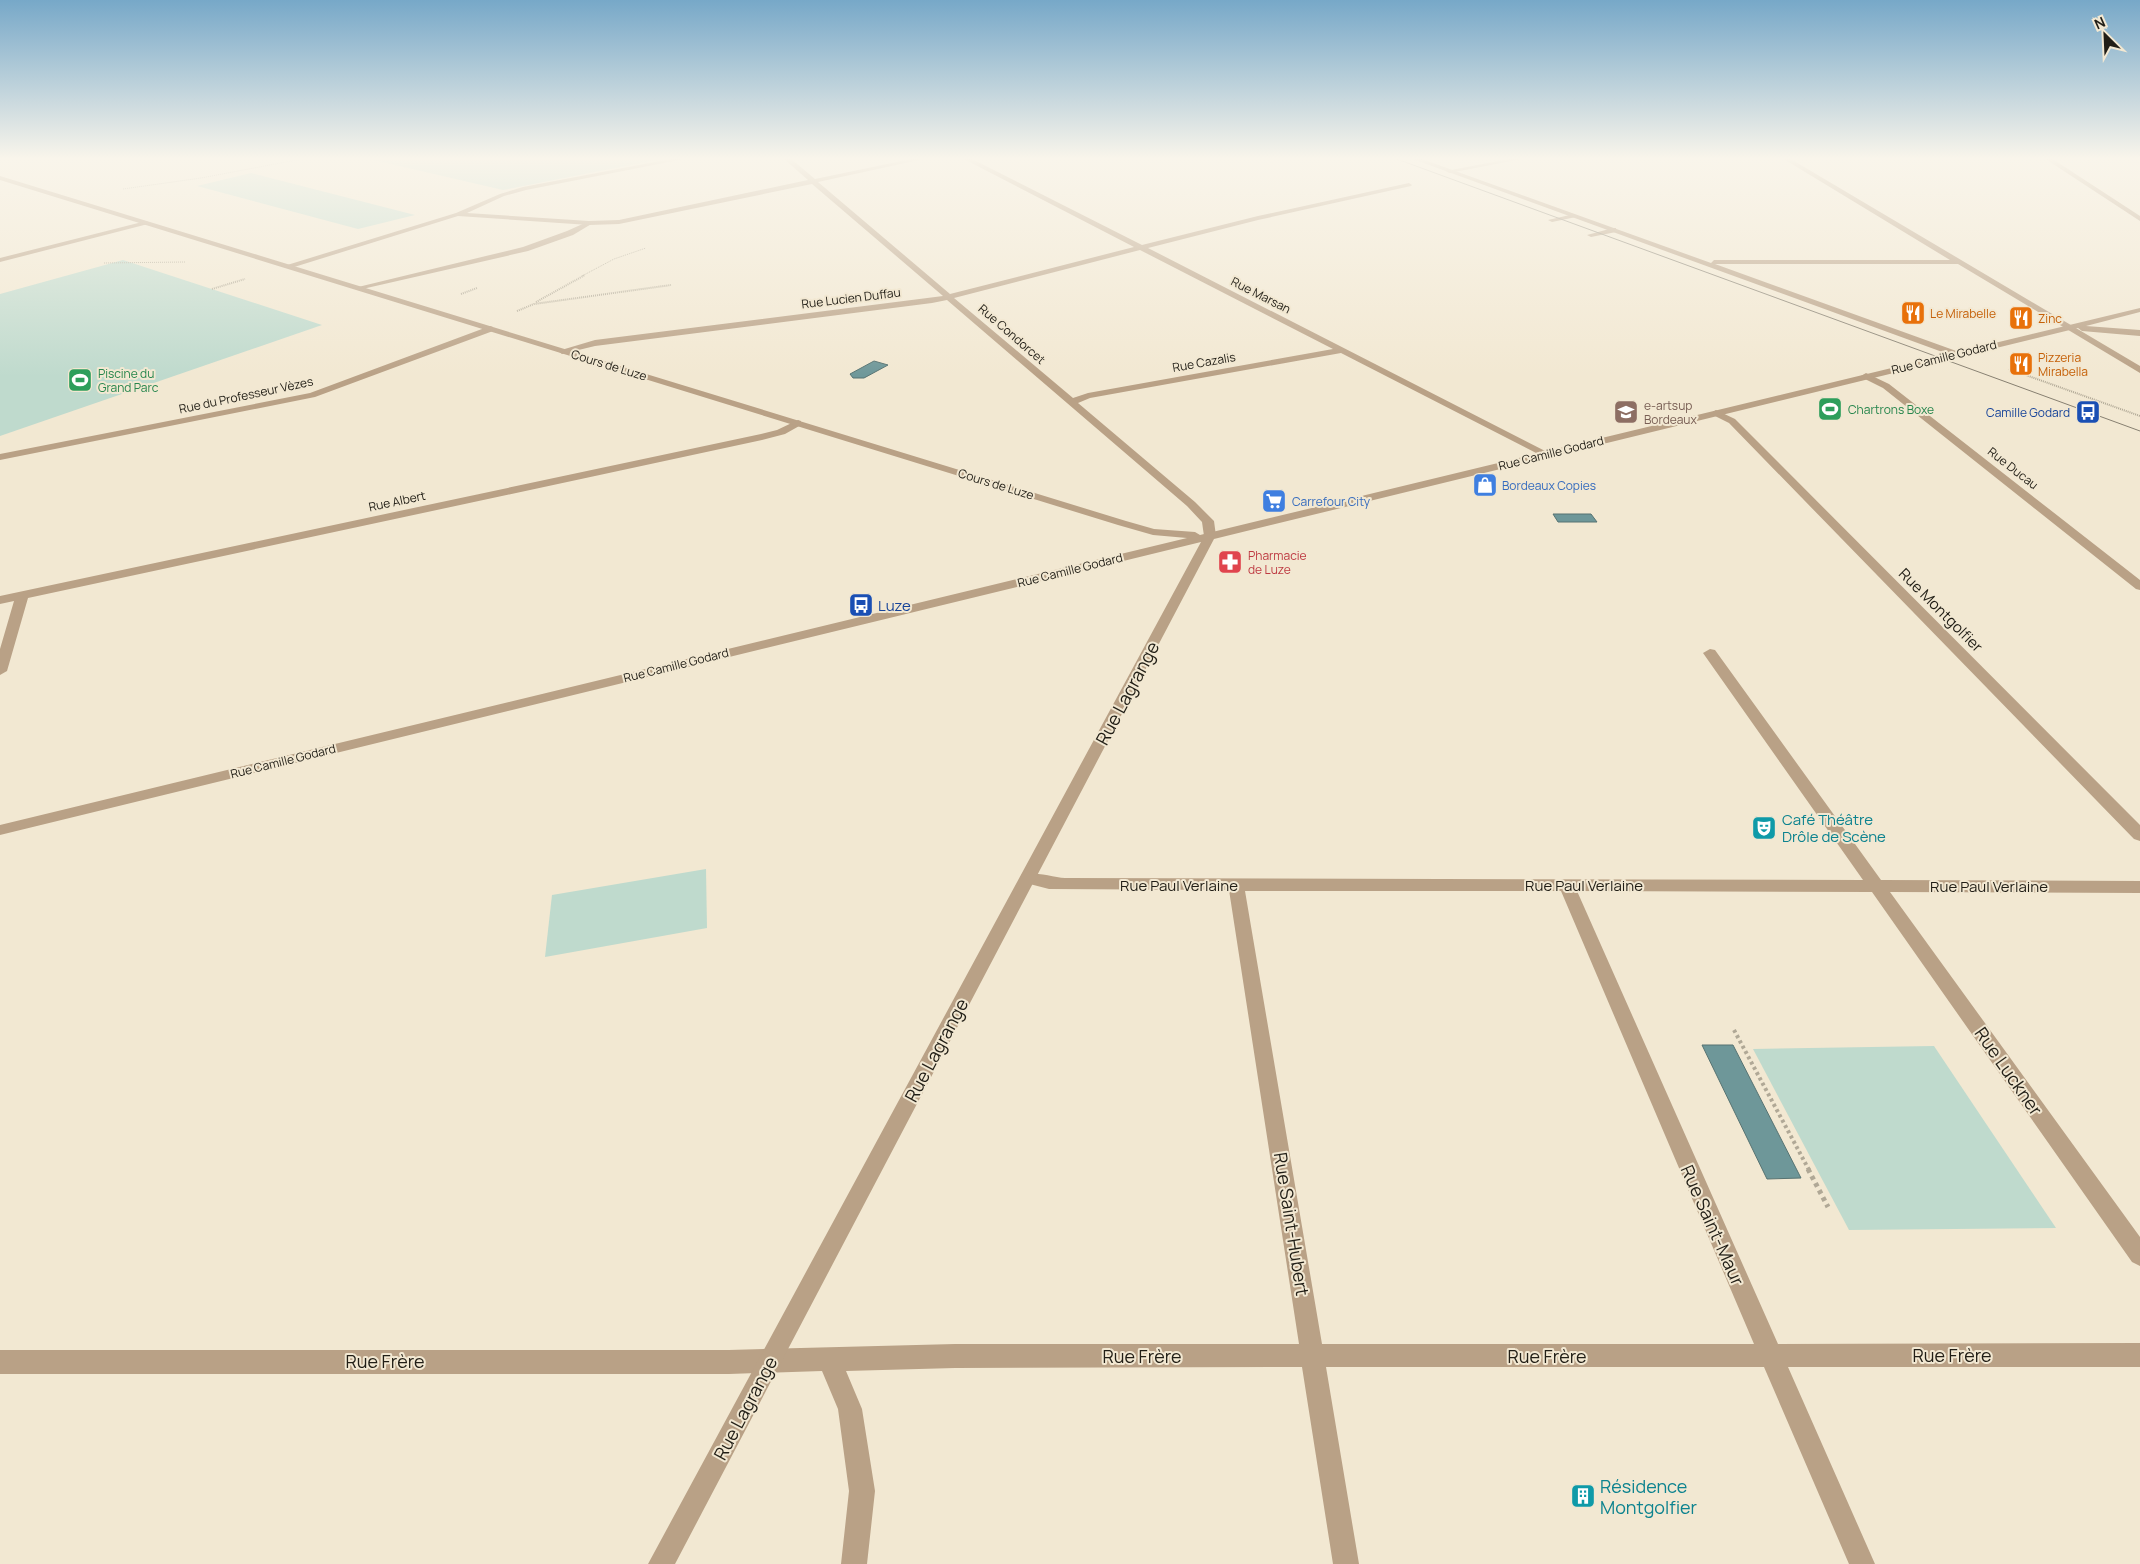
<svg xmlns="http://www.w3.org/2000/svg" width="2140" height="1564" font-family="Manrope,sans-serif">
<style>
.green{fill:#bfdacd}
.water{fill:#6e9799;stroke:#577372}
.lines{fill:none;stroke-linecap:round;stroke-linejoin:round}
.path-far3{stroke:#b0a896;stroke-width:1;stroke-dasharray:1 1;stroke-linecap:butt}
.path-far2{stroke:#b0a896;stroke-width:2;stroke-dasharray:1 1;stroke-linecap:butt}
.path-far1{stroke:#b0a896;stroke-width:4;stroke-dasharray:3 3;stroke-linecap:butt}
.path{stroke:#b0a896;stroke-width:5;stroke-dasharray:4 4;stroke-linecap:butt}
.service{fill:#b9a186;fill-rule:evenodd}
.minor{fill:#b9a186;fill-rule:evenodd}
.tertiary{fill:#b9a186;fill-rule:evenodd}
.tram{stroke:#878071;stroke-width:1}
.labels{text-anchor:middle;dominant-baseline:central;stroke-width:4;stroke-linejoin:round;paint-order:stroke}
.far-street-label{font-size:12px;fill:#211e16;stroke:#f2e8d2}
.far-food-label{font-size:12px;fill:#c56008;stroke:#f2e8d2;text-anchor:start}
.far-leisure-label{font-size:12px;fill:#27864d;stroke:#f2e8d2;text-anchor:start}
.far-education-label{font-size:12px;fill:#785e54;stroke:#f2e8d2;text-anchor:start}
.far-transit-label{font-size:12px;fill:#164399;stroke:#f2e8d2;text-anchor:end}
.far-shop-label{font-size:12px;fill:#366cbe;stroke:#f2e8d2;text-anchor:start}
.far-health-label{font-size:12px;fill:#be3a42;stroke:#f2e8d2;text-anchor:start}
.transit-label{font-size:15px;fill:#164399;stroke:#f2e8d2;text-anchor:start}
.street-label{font-size:15px;fill:#211e16;stroke:#f2e8d2}
.culture-label{font-size:15px;fill:#0d838f;stroke:#f2e8d2;text-anchor:start}
.near-street-label{font-size:18px;fill:#211e16;stroke:#f2e8d2}
.near-culture-label{font-size:18px;fill:#0d838f;stroke:#f2e8d2;text-anchor:start}
</style>
<rect width="100%" height="100%" fill="#f2e8d2"/>
<g class="green">
<polygon points="365,158 666,158 503,190"/>
<polygon points="251,173 415,215 358,229 197,186"/>
<polygon points="123,260 322,325 0,436 0,294"/>
<polygon points="706,869 707,928 545,957 552,895"/>
<polygon points="1934,1046 2056,1228 1849,1230 1753,1049"/>
</g>
<g class="water">
<polygon points="874,361 888,365 864,378 853,378 850,374"/>
<polygon points="1553,514 1591,514 1597,522 1558,522"/>
<polygon points="1702,1045 1733,1045 1801,1178 1767,1179"/>
</g>
<g class="lines">
<g class="path-far3">
<polyline points="123,189 201,178 307,158"/>
<polyline points="104,263 185,262"/>
<polyline points="582,276 614,259 646,248"/>
</g>
<g class="path-far2">
<polyline points="212,289 245,279"/>
<polyline points="461,294 477,288"/>
<polyline points="536,302 585,275"/>
<polyline points="517,311 534,304 671,285"/>
<polyline points="2009,369 2140,416"/>
</g>
<polyline class="path-far1" points="1734,1030 1809,1170"/>
<polyline class="path" points="1808,1169 1828,1207"/>
<g class="service">
<polygon points="1514,158 1527,158 1449,173 1446,171"/>
<polygon points="1574,214 1577,216 1576,217 1552,222 1548,220"/>
<polygon points="587,222 593,223 573,235 528,251 358,290 354,288 523,247 567,231"/>
<polygon points="1613,228 1616,228 1616,232 1591,237 1587,235"/>
</g>
<g class="minor">
<path d="M 676,158 L 689,158 L 526,190 L 504,196 L 467,213 L 589,221 L 619,220 L 808,180 L 783,158 L 790,158 L 815,179 L 916,158 L 928,158 L 818,182 L 950,294 L 1134,247 L 962,158 L 970,158 L 1142,245 L 1258,216 L 1409,183 L 1412,185 L 1411,186 L 1258,220 L 1148,248 L 1551,454 L 1546,457 L 1542,456 L 1341,353 L 1090,398 L 1078,403 L 1195,502 L 1214,521 L 1216,536 L 1210,539 L 1204,536 L 1202,522 L 1187,506 L 947,300 L 932,303 L 595,346 L 562,354 L 558,351 L 595,340 L 943,296 L 812,184 L 619,224 L 589,225 L 458,216 L 291,268 L 284,266 L 456,213 L 500,194 L 523,187 ZM 1140,250 L 1333,349 L 1088,393 L 1073,398 L 954,298 Z"/>
<polygon points="1410,158 1419,158 1711,263 1714,260 1950,260 1782,158 1789,158 2140,366 2140,373 1958,264 1715,264 1959,352 1959,356 1956,357"/>
<polygon points="2044,158 2051,158 2140,216 2140,221"/>
<polygon points="146,221 150,223 148,224 0,262 0,258"/>
<polygon points="490,326 493,327 493,331 315,397 0,460 0,454 310,393"/>
<polygon points="1866,373 1889,384 2140,580 2140,590 2136,589 1883,388 1863,378 1861,376"/>
<polygon points="1716,410 1735,419 2140,825 2140,841 2134,839 1729,423 1713,415 1711,413"/>
<polygon points="798,420 801,421 801,425 785,434 762,440 28,598 7,671 0,675 0,649 14,601 0,604 0,596 761,434 777,430"/>
<path d="M 1710,649 L 1715,650 L 1881,880 L 2140,881 L 2140,893 L 1890,892 L 2140,1237 L 2140,1266 L 2132,1262 L 1872,892 L 1577,891 L 1778,1344 L 2140,1343 L 2140,1367 L 1788,1367 L 1875,1564 L 1849,1564 L 1764,1367 L 1326,1367 L 1359,1564 L 1333,1564 L 1302,1367 L 955,1368 L 846,1371 L 862,1409 L 875,1491 L 867,1564 L 841,1564 L 849,1491 L 838,1409 L 822,1371 L 729,1374 L 0,1374 L 0,1350 L 729,1350 L 955,1344 L 1299,1344 L 1229,890 L 1049,889 L 1022,882 L 1020,878 L 1022,874 C 1033,871 1053,877 1065,878 L 1863,880 L 1703,653 ZM 1245,891 L 1561,891 L 1754,1344 L 1322,1344 Z"/>
</g>
<polygon class="tertiary" points="0,176 1126,521 1154,529 1195,532 1200,535 2140,308 2140,312 2086,326 2140,330 2140,336 2082,331 2078,328 1214,539 675,1564 648,1564 1201,542 0,835 0,825 1187,538 1153,535 1118,525 0,180"/>
<polyline class="tram" points="1394,158 2140,431"/>
</g>
<linearGradient id="sky" x2="0" y2="1"><stop stop-color="#77a8c8"/><stop offset="0.42" stop-color="#f9f5eb"/><stop offset="1" stop-color="#f9f5eb" stop-opacity="0"/></linearGradient>
<rect width="2140" height="377" fill="url(#sky)"/>
<defs>
<symbol id="restaurant-square" viewBox="-11 -11 22 22"><rect x="-9" y="-9" width="18" height="18" rx="4" fill="#e8710a" stroke="#f2e8d2"/><path d="M-5-6h1v4h1v-4h1v4h1v-4h1v5L-1.5 .5V6h-2V.5L-5-1ZM5-6V6H3V1.5H1.5Q1.5-4 5-6Z" fill="#fff"/></symbol>
<symbol id="stadium-square" viewBox="-11 -11 22 22"><rect x="-9" y="-9" width="18" height="18" rx="4" fill="#2e9e5b" stroke="#f2e8d2"/><path d="M0-5a6.5 5 0 1 0 0 10a6.5 5 0 1 0 0-10ZM-3.5-1.8h7v3.6h-7Z" fill="#fff"/></symbol>
<symbol id="university-square" viewBox="-11 -11 22 22"><rect x="-9" y="-9" width="18" height="18" rx="4" fill="#8d6e63" stroke="#f2e8d2"/><path d="M0-5L7-2L0 1L-7-2ZM-4 1L0 2.5L4 1V4Q0 6-4 4Z" fill="#fff"/></symbol>
<symbol id="bus-square" viewBox="-11 -11 22 22"><rect x="-9" y="-9" width="18" height="18" rx="4" fill="#1a4fb4" stroke="#f2e8d2"/><path d="M-5-6H5V4H4V6H2V4H-2V6H-4V4H-5ZM-3.5-4V0h7V-4ZM-3.5 1.2v1.5H-2V1.2ZM2 1.2v1.5H3.5V1.2Z" fill="#fff"/></symbol>
<symbol id="shop-square" viewBox="-11 -11 22 22"><rect x="-9" y="-9" width="18" height="18" rx="4" fill="#3f7fe0" stroke="#f2e8d2"/><path d="M-5-2.5h2.3a2.7 3.5 0 0 1 5.4 0H5L5.5 6h-11ZM-1.5-2.5h3a1.5 2.3 0 0 0-3 0Z" fill="#fff"/></symbol>
<symbol id="supermarket-square" viewBox="-11 -11 22 22"><rect x="-9" y="-9" width="18" height="18" rx="4" fill="#3f7fe0" stroke="#f2e8d2"/><path d="M-6-5.5h2.5l.6 2H6L4.5 2H-2.5L-4.4-4H-6ZM-1.5 3.2a1.3 1.3 0 1 0 .1 0ZM3 3.2a1.3 1.3 0 1 0 .1 0Z" fill="#fff"/></symbol>
<symbol id="pharmacy-square" viewBox="-11 -11 22 22"><rect x="-9" y="-9" width="18" height="18" rx="4" fill="#e0444e" stroke="#f2e8d2"/><path d="M-2-6h4v4h4v4h-4v4h-4v-4h-4v-4h4Z" fill="#fff"/></symbol>
<symbol id="theatre-square" viewBox="-11 -11 22 22"><rect x="-9" y="-9" width="18" height="18" rx="4" fill="#0f9aa8" stroke="#f2e8d2"/><path d="M-5-5.5Q0-4 5-5.5V0Q5 5 0 6Q-5 5-5 0ZM-3.3-2.5H-1v1.5H-3.3ZM1-2.5H3.3v1.5H1ZM-2.8 1Q0 5.5 2.8 1Z" fill="#fff"/></symbol>
<symbol id="building-square" viewBox="-11 -11 22 22"><rect x="-9" y="-9" width="18" height="18" rx="4" fill="#0f9aa8" stroke="#f2e8d2"/><path d="M-4-6H4V6H1V3H-1V6H-4ZM-2.5-4.3h1.7v1.8h-1.7ZM.8-4.3h1.7v1.8H.8ZM-2.5-1h1.7V.8h-1.7ZM.8-1h1.7V.8H.8Z" fill="#fff"/></symbol>
</defs>
<g fill-rule="evenodd">
<use href="#restaurant-square" x="1899" y="299" width="28" height="28"/>
<use href="#restaurant-square" x="2007" y="304" width="28" height="28"/>
<use href="#restaurant-square" x="2007" y="350" width="28" height="28"/>
<use href="#stadium-square" x="66" y="366" width="28" height="28"/>
<use href="#stadium-square" x="1816" y="395" width="28" height="28"/>
<use href="#university-square" x="1612" y="398" width="28" height="28"/>
<use href="#bus-square" x="2074" y="398" width="28" height="28"/>
<use href="#shop-square" x="1471" y="471" width="28" height="28"/>
<use href="#supermarket-square" x="1260" y="487" width="28" height="28"/>
<use href="#pharmacy-square" x="1216" y="548" width="28" height="28"/>
<use href="#bus-square" x="847" y="591" width="28" height="28"/>
<use href="#theatre-square" x="1750" y="814" width="28" height="28"/>
<use href="#building-square" x="1569" y="1482" width="28" height="28"/>
</g>
<g class="labels">
<g class="far-street-label">
<text transform="translate(1261 295) rotate(27)">Rue Marsan</text>
<text transform="translate(851 298) rotate(-7)">Rue Lucien Duffau</text>
<text transform="translate(1012 334) rotate(41)">Rue Condorcet</text>
<text transform="translate(1944 357) rotate(-14)">Rue Camille Godard</text>
<text transform="translate(1204 362) rotate(-10)">Rue Cazalis</text>
<text transform="translate(609 365) rotate(17)">Cours de Luze</text>
<text transform="translate(246 395) rotate(-12)">Rue du Professeur Vèzes</text>
<text transform="translate(1551 453) rotate(-14)">Rue Camille Godard</text>
<text transform="translate(2013 468) rotate(38)">Rue Ducau</text>
<text transform="translate(996 484) rotate(17)">Cours de Luze</text>
<text transform="translate(397 501) rotate(-12)">Rue Albert</text>
<text transform="translate(1070 570) rotate(-14)">Rue Camille Godard</text>
<text transform="translate(676 665) rotate(-14)">Rue Camille Godard</text>
<text transform="translate(283 761) rotate(-14)">Rue Camille Godard</text>
</g>
<g class="far-food-label">
<text x="1930" y="313">Le Mirabelle</text>
<text x="2038" y="318">Zinc</text>
<text x="2038" y="357">Pizzeria<tspan x="2038" dy="14">Mirabella</tspan></text>
</g>
<g class="far-leisure-label">
<text x="98" y="373">Piscine du<tspan x="98" dy="14">Grand Parc</tspan></text>
<text x="1848" y="409">Chartrons Boxe</text>
</g>
<g class="far-education-label">
<text x="1644" y="405">e-artsup<tspan x="1644" dy="14">Bordeaux</tspan></text>
</g>
<g class="far-transit-label">
<text x="2070" y="412">Camille Godard</text>
</g>
<g class="far-shop-label">
<text x="1502" y="485">Bordeaux Copies</text>
<text x="1292" y="501">Carrefour City</text>
</g>
<g class="far-health-label">
<text x="1248" y="555">Pharmacie<tspan x="1248" dy="14">de Luze</tspan></text>
</g>
<g class="transit-label">
<text x="878" y="605">Luze</text>
</g>
<g class="street-label">
<text transform="translate(1941 610) rotate(45)">Rue Montgolfier</text>
<text x="1179" y="885">Rue Paul Verlaine</text>
<text x="1584" y="885">Rue Paul Verlaine</text>
<text x="1989" y="886">Rue Paul Verlaine</text>
</g>
<g class="culture-label">
<text x="1782" y="819">Café Théâtre<tspan x="1782" dy="17">Drôle de Scène</tspan></text>
</g>
<g class="near-street-label">
<text transform="translate(1127 693) rotate(-62)">Rue Lagrange</text>
<text transform="translate(936 1050) rotate(-62)">Rue Lagrange</text>
<text transform="translate(2009 1071) rotate(55)">Rue Luckner</text>
<text transform="translate(1292 1224) rotate(81)">Rue Saint-Hubert</text>
<text transform="translate(1713 1225) rotate(66)">Rue Saint-Maur</text>
<text x="1952" y="1355">Rue Frère</text>
<text x="1142" y="1356">Rue Frère</text>
<text x="1547" y="1356">Rue Frère</text>
<text x="385" y="1361">Rue Frère</text>
<text transform="translate(745 1408) rotate(-62)">Rue Lagrange</text>
</g>
<g class="near-culture-label">
<text x="1600" y="1486">Résidence<tspan x="1600" dy="21">Montgolfier</tspan></text>
</g>
</g>
<g transform="translate(2105 35) rotate(336)" stroke="#f2e8d2" stroke-width="4" paint-order="stroke">
<path d="M0-4L9 19L0 12L-9 19Z" fill="#211e16"/>
<text y="-8" font-size="14" font-weight="bold" text-anchor="middle" fill="#211e16">N</text>
</g>
</svg>
